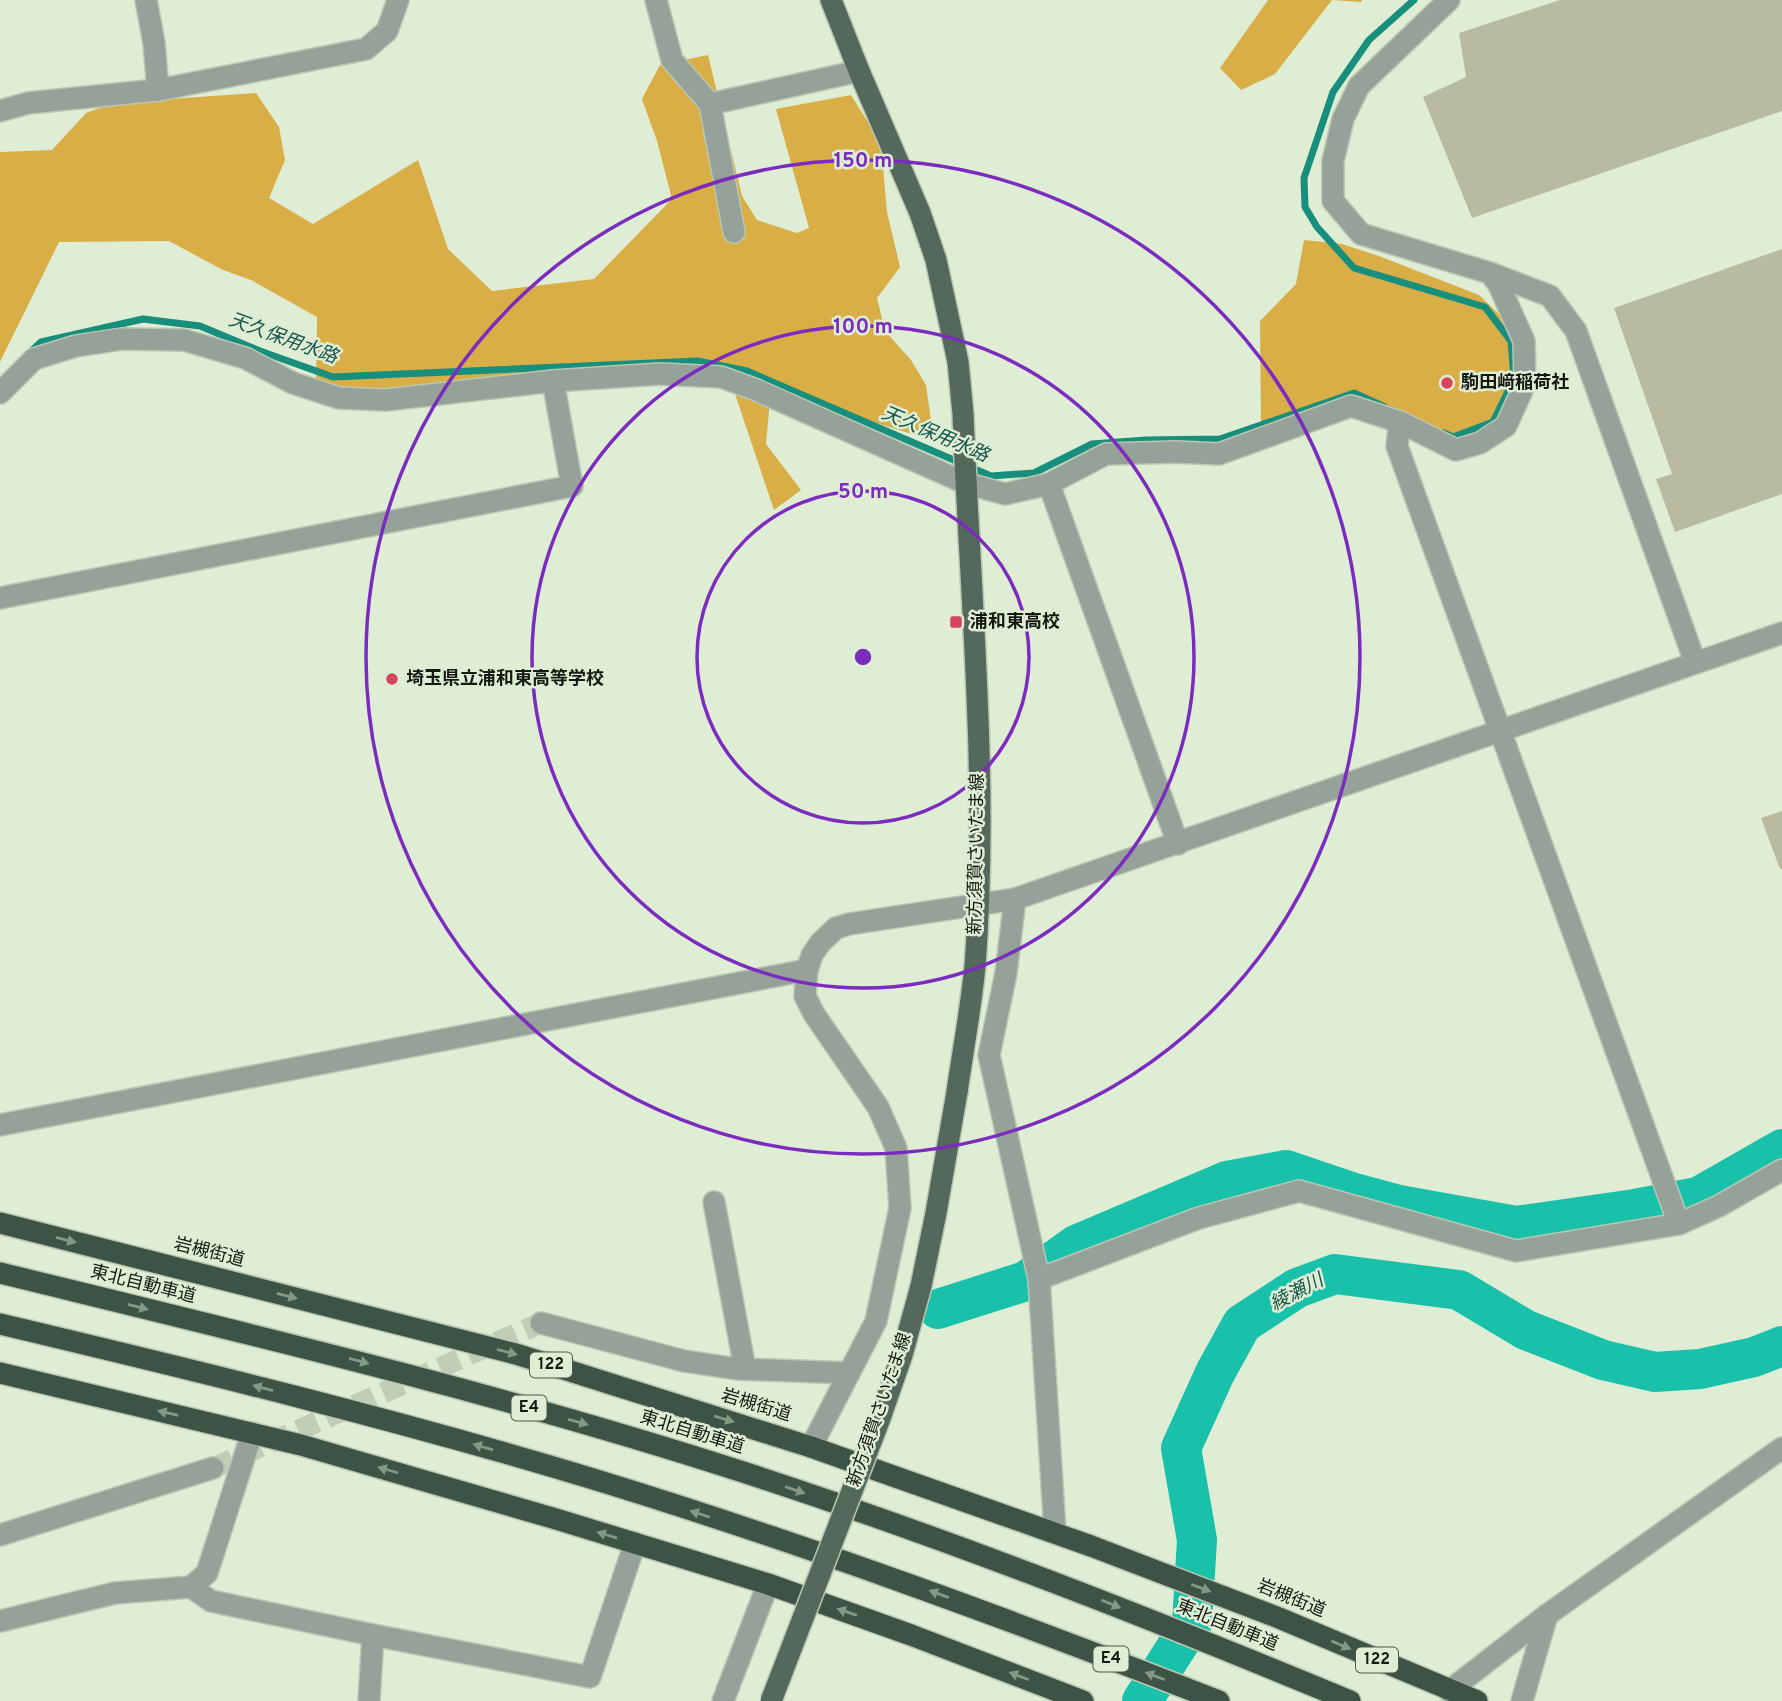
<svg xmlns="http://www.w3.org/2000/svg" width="1782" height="1701" font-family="Overpass,'Noto Sans JP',sans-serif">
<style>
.forest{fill:#d9ae47}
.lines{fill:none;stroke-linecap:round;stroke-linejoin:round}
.stream{stroke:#188f7c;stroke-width:7}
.river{stroke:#19c1aa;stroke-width:40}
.building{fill:#b9bba0}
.minor-tunnel{stroke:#c0cdb7;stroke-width:21;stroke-dasharray:21 10;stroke-linecap:butt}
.minor-casing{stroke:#bac7b1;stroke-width:24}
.major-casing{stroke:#bac7b1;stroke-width:24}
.highway-casing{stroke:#bac7b1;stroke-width:24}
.minor{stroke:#96a19a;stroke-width:21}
.major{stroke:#54685b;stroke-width:21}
.highway{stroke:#3c5345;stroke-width:21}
.major-bridge-casing{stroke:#bac7b1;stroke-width:24;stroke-linecap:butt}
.major-bridge{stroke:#54685b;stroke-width:21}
.oneway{fill:#859885}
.ring{fill:none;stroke:#7b2cbf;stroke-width:3.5}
.poi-dot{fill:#d5455b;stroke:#deedd4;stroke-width:2.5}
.labels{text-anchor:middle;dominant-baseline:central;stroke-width:5;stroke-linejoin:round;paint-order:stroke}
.shield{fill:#deedd4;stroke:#51594c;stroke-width:2}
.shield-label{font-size:16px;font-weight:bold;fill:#151a11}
.poi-label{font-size:18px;font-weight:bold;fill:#151a11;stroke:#deedd4;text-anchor:start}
.street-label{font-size:18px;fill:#151a11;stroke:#deedd4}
.water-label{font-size:19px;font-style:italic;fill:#18554b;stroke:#deedd4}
.centre{fill:#7b2cbf;stroke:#deedd4;stroke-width:3.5}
.ring-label{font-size:21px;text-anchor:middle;font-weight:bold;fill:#7b2cbf;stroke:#deedd4;stroke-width:5;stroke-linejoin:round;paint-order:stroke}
</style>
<rect width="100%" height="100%" fill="#deedd4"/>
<g class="forest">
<polygon points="1268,0 1362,0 1361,2 1332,0 1275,74 1241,90 1220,68"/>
<polygon points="708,55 742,196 757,220 797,233 809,228 776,109 851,95 881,143 887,212 900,267 877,298 885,331 911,360 926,385 934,441 771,390 766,444 801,490 774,510 733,388 721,370 454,384 342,410 316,384 317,317 251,280 223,270 169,241 59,242 0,362 0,152 52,150 86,113 113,103 256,93 279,127 285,160 269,198 313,224 418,160 448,249 492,291 594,279 672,199 657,141 642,99 660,65"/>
<polygon points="1304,240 1342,244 1379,256 1479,295 1499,314 1515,336 1519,364 1507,412 1487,431 1463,442 1353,400 1261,432 1260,321 1296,284"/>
</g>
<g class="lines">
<g class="stream">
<polyline points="1414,0 1369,40 1333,92 1304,178 1305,207 1317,227 1354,268 1485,307 1511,341 1514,379 1493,422 1453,437 1444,433"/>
<polyline points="29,353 41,342 143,319 200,326 260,351 333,377 698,361 747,371 991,476 1034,473 1092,444 1146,440 1220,439 1354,393 1385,407"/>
</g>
<g class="river">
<polyline points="938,1309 1026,1281 1076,1245 1227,1181 1286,1170 1351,1192 1399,1205 1516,1226 1635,1209 1698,1197 1782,1149"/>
<polyline points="1142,1701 1192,1623 1197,1540 1181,1448 1215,1373 1242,1324 1297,1288 1335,1274 1459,1290 1526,1330 1603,1360 1655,1372 1700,1369 1754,1357 1782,1346"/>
</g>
</g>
<g class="building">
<polygon points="1560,0 1782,0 1782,111 1472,218 1423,97 1466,77 1459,33"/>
<polygon points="1782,249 1782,494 1675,532 1656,479 1672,474 1614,308"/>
<polygon points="1782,811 1782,869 1780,869 1761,818"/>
</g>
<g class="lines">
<polyline class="minor-tunnel" points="213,1468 541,1323"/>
<defs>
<g id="minor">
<polyline points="146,0 154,43 158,90"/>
<polyline points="656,0 672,60 710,104 734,232"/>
<polyline points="710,104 859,71"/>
<polyline points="0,111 28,103 158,90 366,49 387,31 398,0"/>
<polyline points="1490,273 1550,296 1576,331 1695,662"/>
<polyline points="0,393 34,359 76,346 122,339 184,340 245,358 293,383 339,398 386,400 553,381 660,374 721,377 754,389 965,483 1005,494 1049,484 1106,454 1176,452 1219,454 1351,406 1400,422 1456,450 1480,443 1506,426 1525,384 1524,341 1499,285 1490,273 1361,234 1333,201 1333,161 1343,119 1359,86 1449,0"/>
<polyline points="1400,422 1397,446 1679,1224"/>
<polyline points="1049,484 1178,844"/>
<polyline points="0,598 572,486 553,381"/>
<polyline points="1015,899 1006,973 989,1055 1039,1279 1055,1532"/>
<polyline points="0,1125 807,970"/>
<polyline points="714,1202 745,1369"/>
<polyline points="1039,1279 1199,1218 1299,1191 1516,1251 1679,1224 1719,1206 1782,1170"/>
<polyline points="541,1323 684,1361 738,1369 849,1373"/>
<polyline points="811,1447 876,1321 900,1208 896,1148 878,1107 814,1014 805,996 807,970 812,955 821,942 836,928 849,924 1015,899 1782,633"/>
<polyline points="0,1535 213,1468"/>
<polyline points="191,1587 207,1573 252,1433"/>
<polyline points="0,1621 115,1593 191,1587 211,1601 373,1635"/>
<polyline points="1449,1691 1547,1615 1782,1448"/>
<polyline points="369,1701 373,1635 590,1677 635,1543"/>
<polyline points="723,1701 768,1584"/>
<polyline points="1522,1701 1547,1615"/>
</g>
<path id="major" d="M 831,0 L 859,71 L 920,213 L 936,260 L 958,362 L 963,414 C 970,597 989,782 975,966 C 971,1008 963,1050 957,1092"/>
<g id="highway">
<polyline points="0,1223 516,1354 811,1447 1091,1546 1279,1618 1477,1701"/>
<path d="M 0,1273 C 249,1334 499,1393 743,1472 C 949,1539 1150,1618 1350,1701"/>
<path d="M 0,1324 C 198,1371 395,1419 590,1478 C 803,1543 1011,1620 1219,1701"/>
<polyline points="0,1373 301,1445 556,1519 768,1584 911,1635 1083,1701"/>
</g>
</defs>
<use href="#minor" class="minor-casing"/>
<use href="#major" class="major-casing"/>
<use href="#highway" class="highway-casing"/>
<use href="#minor" class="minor"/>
<use href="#major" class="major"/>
<use href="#highway" class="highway"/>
<defs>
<polyline id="major-bridge" points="771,1701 879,1421 902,1355 921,1286 936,1213 957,1092"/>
</defs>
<use href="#major-bridge" class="major-bridge-casing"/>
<use href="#major-bridge" class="major-bridge"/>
</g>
<defs><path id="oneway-solid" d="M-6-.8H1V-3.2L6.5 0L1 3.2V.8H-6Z" transform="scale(1.75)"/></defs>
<g class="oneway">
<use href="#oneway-solid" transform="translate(66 1240) rotate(14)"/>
<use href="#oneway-solid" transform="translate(287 1296) rotate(14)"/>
<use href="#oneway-solid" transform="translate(138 1307) rotate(14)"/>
<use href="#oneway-solid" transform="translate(507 1352) rotate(15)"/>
<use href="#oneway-solid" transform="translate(359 1361) rotate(15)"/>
<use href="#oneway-solid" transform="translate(263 1388) rotate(-165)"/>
<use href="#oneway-solid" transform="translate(168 1413) rotate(-167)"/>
<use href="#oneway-solid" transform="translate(724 1419) rotate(17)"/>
<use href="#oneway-solid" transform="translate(578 1422) rotate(15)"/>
<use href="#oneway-solid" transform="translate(483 1447) rotate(-164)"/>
<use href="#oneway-solid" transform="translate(388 1470) rotate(-164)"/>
<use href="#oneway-solid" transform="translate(795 1490) rotate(19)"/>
<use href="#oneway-solid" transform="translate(700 1514) rotate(-162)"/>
<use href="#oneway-solid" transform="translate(607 1535) rotate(-163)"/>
<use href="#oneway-solid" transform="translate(1201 1588) rotate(21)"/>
<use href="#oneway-solid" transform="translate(939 1594) rotate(-160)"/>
<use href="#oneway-solid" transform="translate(1111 1604) rotate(22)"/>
<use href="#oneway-solid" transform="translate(847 1612) rotate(-161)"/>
<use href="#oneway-solid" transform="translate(1341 1645) rotate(23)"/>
<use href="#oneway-solid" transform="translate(1019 1676) rotate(-159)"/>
<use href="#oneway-solid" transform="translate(1155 1676) rotate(-159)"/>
</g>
<g class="ring">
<circle cx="863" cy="657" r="166"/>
<circle cx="863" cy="657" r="331"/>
<circle cx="863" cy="657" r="497"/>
</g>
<g class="poi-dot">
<circle cx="1447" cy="383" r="7"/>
<rect x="949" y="615" width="14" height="14" rx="3.5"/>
<circle cx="392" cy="679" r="7"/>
</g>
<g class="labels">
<g class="shield">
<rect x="530" y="1352.5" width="42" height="25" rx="5"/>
<rect x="511.5" y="1395.5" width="35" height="25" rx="5"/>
<rect x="1093.5" y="1646.5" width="35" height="25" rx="5"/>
<rect x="1356" y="1647.5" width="42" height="25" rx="5"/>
</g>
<g class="shield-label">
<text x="551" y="1365">122</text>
<text x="529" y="1408">E4</text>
<text x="1111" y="1659">E4</text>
<text x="1377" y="1660">122</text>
</g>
<g class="poi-label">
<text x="1461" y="383">駒田﨑稲荷社</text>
<text x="970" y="622">浦和東高校</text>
<text x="406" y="679">埼玉県立浦和東高等学校</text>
</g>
<g class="street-label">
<text transform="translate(977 854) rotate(-89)">新方須賀さいたま線</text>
<text transform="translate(209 1253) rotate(14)">岩槻街道</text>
<text transform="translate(143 1285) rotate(14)">東北自動車道</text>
<text transform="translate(756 1406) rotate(17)">岩槻街道</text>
<text transform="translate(880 1410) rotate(-71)">新方須賀さいたま線</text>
<text transform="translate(692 1433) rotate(17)">東北自動車道</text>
<text transform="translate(1291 1599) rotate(22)">岩槻街道</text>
<text transform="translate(1227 1626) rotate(22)">東北自動車道</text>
</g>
<g class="water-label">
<text transform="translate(283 339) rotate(20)">天久保用水路</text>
<text transform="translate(935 435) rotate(23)">天久保用水路</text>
<text transform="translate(1297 1293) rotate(-28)">綾瀬川</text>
</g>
</g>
<circle cx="863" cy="657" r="10" class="centre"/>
<g class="ring-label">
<text x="863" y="167">150 m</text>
<text x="863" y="333">100 m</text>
<text x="863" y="498">50 m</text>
</g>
</svg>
